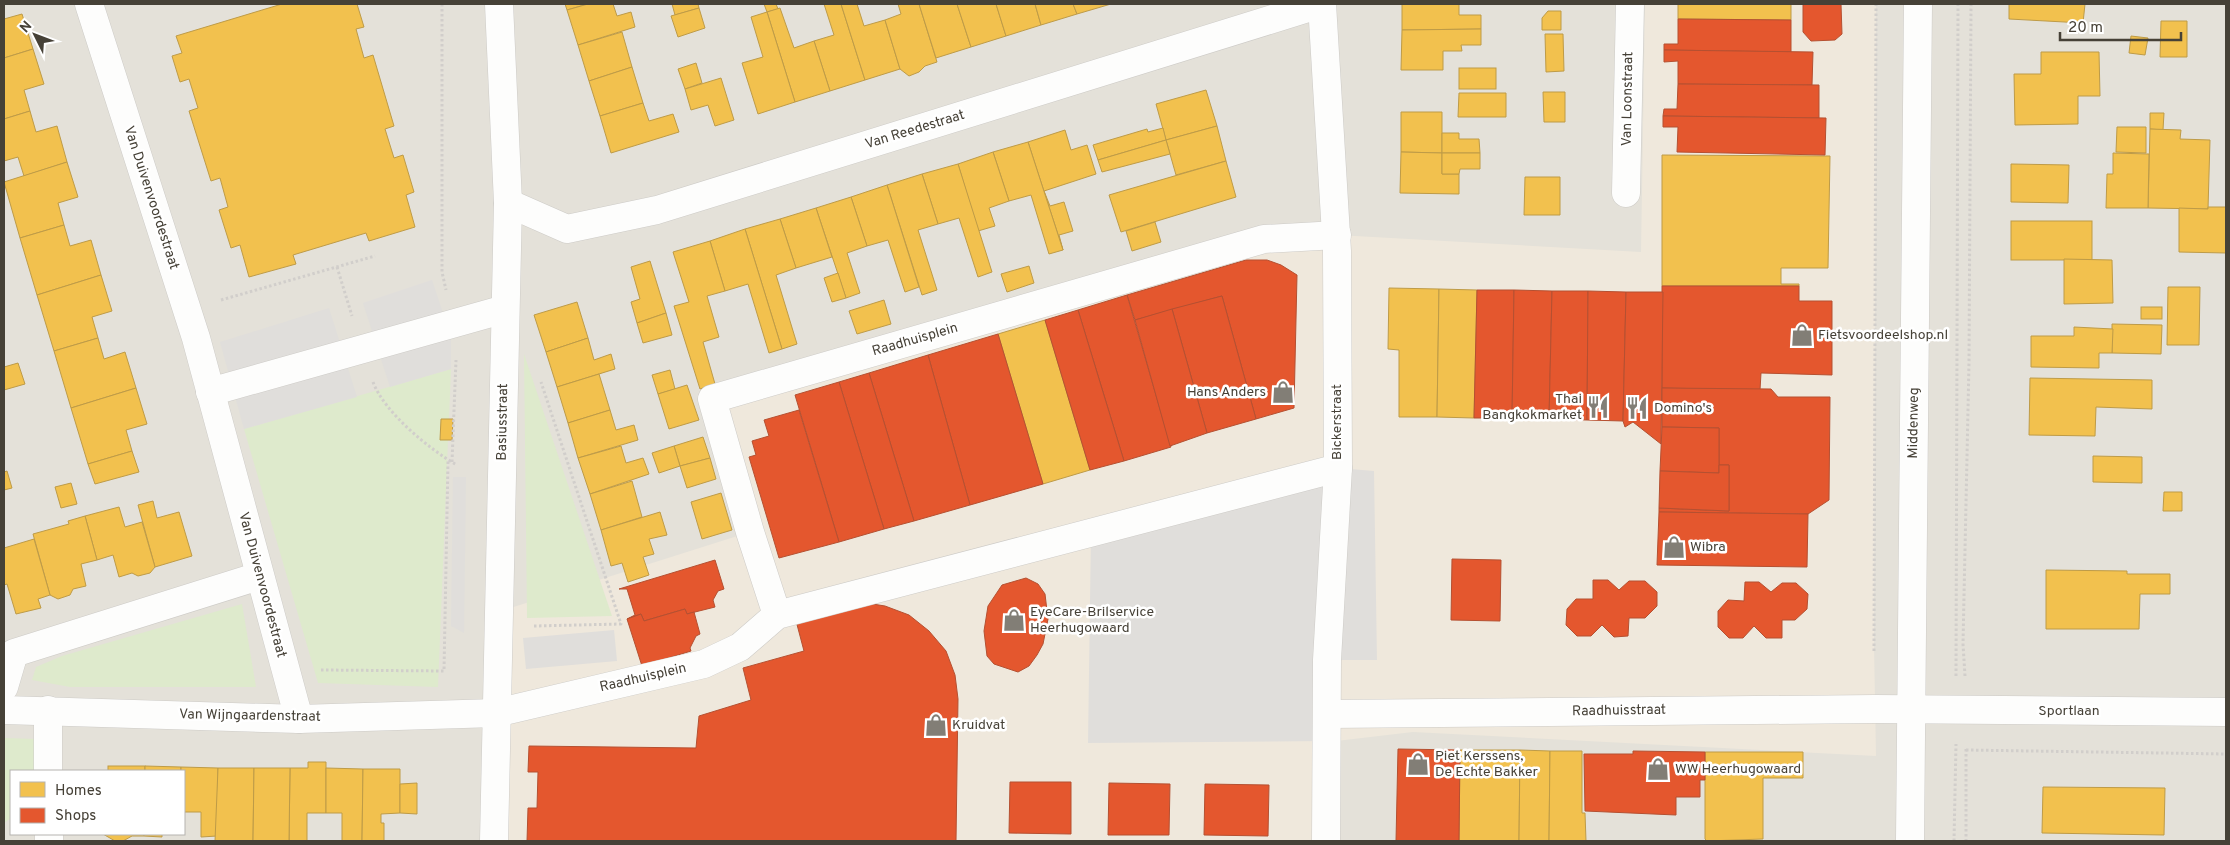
<svg xmlns="http://www.w3.org/2000/svg" width="2230" height="845" font-family="Overpass,sans-serif">
<style>
.residential{fill:#e4e1d9;fill-rule:evenodd}
.commercial{fill:#efe8dc}
.green{fill:#deeacc}
.parking{fill:#e0dedb}
.homes{fill:#f2c14e;stroke:#be9b47}
.shops{fill:#e4572e;stroke:#b55031}
.lines{fill:none;stroke-linecap:round;stroke-linejoin:round}
.minor-casing{stroke:#cdcbc7;stroke-width:29}
.path{stroke:#d1cecb;stroke-width:3;stroke-dasharray:2.5 2.5;stroke-linecap:butt}
.minor{stroke:#fdfdfc;stroke-width:28}
.labels{text-anchor:middle;dominant-baseline:central;stroke-width:5;stroke-linejoin:round;paint-order:stroke}
.street-label{font-size:14px;fill:#464137;stroke:#fff}
.poi-label{font-size:14px;fill:#464137;stroke:#fff;text-anchor:start}
</style>
<rect width="100%" height="100%" fill="#f0efeb"/>
<path class="residential" d="M 4,4 L 2226,4 L 2226,841 L 4,841 ZM 11,771 L 184,771 L 184,834 L 11,834 Z"/>
<polygon class="commercial" points="1645,4 1876,4 1874,645 1876,756 1413,732 1328,742 1326,841 494,841 498,612 750,532 712,399 1264,239 1337,235 1641,252"/>
<g class="green">
<polygon points="524,354 612,616 527,618"/>
<polygon points="451,369 449,419 441,419 440,439 448,440 438,687 318,683 244,429"/>
<polygon points="242,604 256,687 70,687 32,680 36,667 62,656"/>
<polygon points="4,738 37,739 36,771 11,771 11,818 4,823"/>
</g>
<g class="parking">
<polygon points="432,280 451,337 451,369 390,387 363,303"/>
<polygon points="329,308 357,397 244,429 220,342"/>
<polygon points="1338,468 1374,471 1377,660 1327,660 1328,741 1088,743 1091,532"/>
<polygon points="453,477 466,477 464,633 451,626"/>
<polygon points="614,630 617,661 526,669 523,638"/>
</g>
<g class="homes">
<polygon points="282,4 357,4 364,27 356,29 364,58 373,55 394,126 385,129 394,158 403,155 414,192 406,195 415,227 369,241 366,233 293,255 296,264 249,277 240,245 231,248 219,210 228,207 220,178 211,181 189,111 198,108 189,79 180,82 172,56 182,53 176,36"/>
<polygon points="565,4 588,4 567,10"/>
<polygon points="588,4 613,4 617,16 631,12 635,27 578,45 567,10"/>
<polygon points="672,4 698,4 699,8 675,15"/>
<polygon points="764,4 776,4 778,9 767,12"/>
<polygon points="824,4 841,4 865,80 830,91 814,41 834,35"/>
<polygon points="841,4 857,4 864,26 885,20 900,69 865,80"/>
<polygon points="898,4 919,4 937,62 925,66 919,72 909,76 900,69 885,20 901,14"/>
<polygon points="919,4 957,4 971,47 936,58"/>
<polygon points="957,4 996,4 1006,36 971,47"/>
<polygon points="996,4 1035,4 1041,25 1006,36"/>
<polygon points="1035,4 1073,4 1077,14 1041,25"/>
<polygon points="1073,4 1111,4 1077,14"/>
<polygon points="1402,4 1459,4 1459,15 1481,15 1481,29 1402,30"/>
<polygon points="1678,4 1791,4 1791,20 1678,19"/>
<polygon points="2009,4 2085,4 2083,23 2009,19"/>
<polygon points="699,8 705,28 678,37 671,16"/>
<polygon points="780,8 794,48 814,41 830,91 795,102 767,12"/>
<polygon points="1548,11 1561,11 1561,30 1542,30 1542,18"/>
<polygon points="767,12 795,102 758,114 742,63 763,57 751,17"/>
<polygon points="22,14 33,49 4,58 4,19"/>
<polygon points="2161,21 2187,21 2187,57 2160,57"/>
<polygon points="1481,29 1481,45 1461,45 1462,51 1443,51 1443,70 1401,70 1402,30"/>
<polygon points="622,32 632,67 589,81 578,45"/>
<polygon points="1545,34 1563,34 1564,71 1546,72"/>
<polygon points="2131,36 2148,38 2145,55 2129,53"/>
<polygon points="33,49 44,84 24,90 30,111 4,119 4,58"/>
<polygon points="2041,52 2099,52 2100,96 2078,96 2078,124 2015,125 2014,74 2041,74"/>
<polygon points="696,63 702,83 685,89 678,69"/>
<polygon points="632,67 643,103 600,116 589,81"/>
<rect x="1459" y="68" width="37" height="21"/>
<polygon points="721,78 734,120 715,126 708,105 691,110 685,89"/>
<polygon points="1206,90 1217,126 1166,140 1156,104"/>
<polygon points="1543,92 1565,92 1565,122 1544,122"/>
<polygon points="1459,93 1506,93 1506,117 1458,117"/>
<polygon points="643,103 649,121 673,114 679,132 611,153 600,116"/>
<polygon points="30,111 36,132 57,126 67,162 24,176 18,157 4,161 4,119"/>
<polygon points="1401,112 1442,112 1442,153 1401,152"/>
<polygon points="2150,113 2164,113 2163,130 2150,129"/>
<polygon points="1217,126 1226,161 1176,175 1166,140"/>
<polygon points="2117,127 2146,127 2146,153 2116,152"/>
<polygon points="1163,128 1166,140 1098,160 1093,145 1147,129 1148,132"/>
<polygon points="2150,129 2181,130 2180,139 2210,140 2208,209 2148,208"/>
<polygon points="1065,130 1071,150 1087,145 1096,174 1044,191 1050,206 1064,202 1073,231 1059,235 1063,250 1028,142"/>
<polygon points="1442,133 1459,133 1459,139 1479,139 1480,153 1442,153"/>
<polygon points="1166,140 1170,154 1102,172 1098,160"/>
<polygon points="1028,142 1063,250 1049,254 1031,195 1009,201 993,152"/>
<polygon points="993,152 1009,201 989,208 995,226 978,231 958,164"/>
<polygon points="1401,152 1442,153 1442,174 1459,174 1459,194 1400,193"/>
<polygon points="1442,153 1480,153 1480,169 1460,169 1459,174 1442,174"/>
<polygon points="2113,153 2149,154 2148,208 2106,208 2107,174 2113,174"/>
<polygon points="1662,155 1830,156 1828,268 1781,268 1781,284 1799,284 1799,286 1662,286"/>
<polygon points="1226,161 1236,197 1121,232 1109,195"/>
<polygon points="67,162 78,197 58,203 64,225 20,238 4,182"/>
<polygon points="958,164 992,272 978,277 959,218 938,224 922,174"/>
<polygon points="2011,164 2069,165 2068,203 2011,202"/>
<polygon points="922,174 938,224 918,230 937,290 922,295 887,185"/>
<polygon points="1525,177 1560,177 1560,215 1524,215"/>
<polygon points="887,185 919,287 905,292 888,240 867,246 851,197"/>
<polygon points="851,197 867,246 847,253 860,293 846,298 816,208"/>
<polygon points="2208,207 2226,207 2226,253 2179,252 2179,208 2208,209"/>
<polygon points="816,208 832,257 796,268 780,219"/>
<polygon points="780,219 796,268 776,275 797,344 782,349 745,229"/>
<rect x="2011" y="221" width="81" height="39"/>
<polygon points="1155,222 1161,242 1132,251 1126,231"/>
<polygon points="64,225 70,246 91,240 101,275 37,295 20,238"/>
<polygon points="745,229 782,349 769,353 748,284 725,291 710,241"/>
<polygon points="710,241 725,291 707,296 719,337 703,342 715,384 700,389 674,306 689,302 673,252"/>
<polygon points="2064,259 2112,260 2113,303 2064,304"/>
<polygon points="650,261 666,313 637,323 631,302 640,299 631,267"/>
<polygon points="1029,266 1034,283 1007,292 1001,274"/>
<polygon points="838,273 846,298 832,302 824,278"/>
<polygon points="101,275 112,311 92,317 98,338 54,351 37,295"/>
<polygon points="2168,287 2200,287 2199,345 2167,345"/>
<polygon points="1389,288 1439,289 1437,417 1399,417 1399,350 1388,349"/>
<polygon points="1439,289 1477,290 1474,418 1437,417"/>
<polygon points="884,300 891,324 857,334 849,311"/>
<polygon points="577,302 588,338 546,352 534,315"/>
<rect x="2141" y="307" width="21" height="12"/>
<polygon points="666,313 672,335 643,343 637,323"/>
<polygon points="1045,320 1090,470 1043,484 998,334"/>
<polygon points="2112,324 2162,325 2161,354 2112,353"/>
<polygon points="2074,327 2113,329 2112,353 2099,353 2099,368 2031,367 2031,336 2074,336"/>
<polygon points="98,338 104,359 125,352 136,388 71,408 54,351"/>
<polygon points="588,338 594,360 611,354 615,369 557,387 546,352"/>
<polygon points="18,363 25,384 4,390 4,367"/>
<polygon points="670,370 675,389 658,394 652,375"/>
<polygon points="599,374 610,410 568,423 557,387"/>
<polygon points="2030,378 2152,380 2152,409 2096,407 2095,436 2029,435"/>
<polygon points="687,385 699,420 669,429 658,394"/>
<polygon points="136,388 147,424 126,430 132,451 88,464 71,408"/>
<polygon points="610,410 616,430 634,425 638,440 578,458 568,423"/>
<polygon points="441,419 453,419 452,440 440,440"/>
<polygon points="703,437 710,458 680,466 674,446"/>
<polygon points="621,446 626,463 643,458 649,474 590,494 578,458"/>
<polygon points="674,446 680,466 659,473 652,453"/>
<polygon points="132,451 139,472 95,484 88,464"/>
<polygon points="2093,456 2142,457 2142,483 2093,482"/>
<polygon points="710,458 716,479 687,488 680,466"/>
<polygon points="7,471 12,488 4,490 4,472"/>
<polygon points="632,481 642,517 601,530 590,494"/>
<polygon points="71,483 77,504 61,508 55,487"/>
<polygon points="2164,492 2182,492 2182,511 2163,511"/>
<polygon points="721,493 732,530 702,539 691,502"/>
<polygon points="153,501 157,518 179,512 192,556 155,567 138,505"/>
<polygon points="119,507 125,527 142,522 155,567 150,573 138,576 132,573 119,577 113,555 97,560 85,516"/>
<polygon points="660,512 667,535 649,539 654,554 643,557 649,575 628,582 622,563 611,566 601,530"/>
<polygon points="85,516 97,560 81,564 86,586 73,589 70,595 58,599 50,595 33,534 69,524 68,521"/>
<polygon points="34,539 50,595 38,599 41,608 16,614 7,584 4,585 4,548"/>
<polygon points="2046,570 2127,571 2127,574 2170,574 2170,594 2140,594 2139,629 2046,629"/>
<polygon points="1460,750 1520,750 1519,841 1459,841"/>
<polygon points="1520,750 1550,751 1549,841 1519,841"/>
<polygon points="1550,751 1582,751 1582,813 1585,813 1586,841 1549,841"/>
<polygon points="1705,752 1803,752 1803,778 1763,778 1763,839 1707,841 1705,839"/>
<polygon points="308,762 326,762 326,813 307,813 307,841 289,841 290,768 308,768"/>
<rect x="108" y="766" width="37" height="5"/>
<polygon points="145,766 181,767 181,771 145,771"/>
<polygon points="181,767 218,768 217,836 201,837 201,812 184,812 184,771 181,771"/>
<polygon points="218,768 254,768 253,841 215,841"/>
<polygon points="254,768 290,768 289,841 253,841"/>
<polygon points="326,768 363,769 362,841 342,841 342,813 326,813"/>
<polygon points="363,769 400,769 400,813 381,814 381,823 384,823 384,841 362,841"/>
<polygon points="417,783 417,814 400,813 400,784"/>
<polygon points="2043,787 2165,788 2164,835 2042,833"/>
<polygon points="103,834 144,834 144,836 132,836 123,841 115,841"/>
<polygon points="144,834 162,834 162,837 144,836"/>
</g>
<g class="shops">
<polygon points="1803,4 1841,4 1842,34 1835,40 1811,41 1803,32"/>
<polygon points="1678,19 1791,20 1791,52 1664,50 1664,44 1678,44"/>
<polygon points="1664,50 1813,52 1812,85 1678,84 1678,61 1664,62"/>
<polygon points="1678,84 1819,85 1819,118 1663,116 1664,109 1677,109"/>
<polygon points="1663,116 1826,118 1825,155 1677,152 1678,127 1663,127"/>
<polygon points="1246,260 1267,260 1281,265 1297,275 1294,408 1256,419 1222,296 1135,320 1127,295"/>
<polygon points="1662,286 1799,286 1799,301 1832,301 1832,375 1761,373 1760,390 1662,388"/>
<polygon points="1477,290 1514,290 1512,418 1474,418"/>
<polygon points="1514,290 1552,291 1549,419 1512,418"/>
<polygon points="1552,291 1588,291 1587,420 1549,419"/>
<polygon points="1588,291 1626,292 1623,421 1587,420"/>
<polygon points="1626,292 1663,292 1661,444 1633,422 1625,427 1623,421"/>
<polygon points="1127,295 1171,447 1124,461 1078,310"/>
<polygon points="1222,296 1256,419 1207,433 1172,309"/>
<polygon points="1172,309 1207,433 1170,446 1135,320"/>
<polygon points="1078,310 1124,461 1090,470 1045,320"/>
<polygon points="998,334 1043,484 970,505 928,355"/>
<polygon points="928,355 970,505 914,521 869,373"/>
<polygon points="869,373 914,521 884,529 839,382"/>
<polygon points="839,382 884,529 839,542 795,395"/>
<polygon points="1662,388 1771,389 1778,397 1830,397 1829,500 1808,514 1659,512 1659,508 1729,511 1729,465 1719,465 1719,428 1662,427"/>
<polygon points="799,410 839,542 779,558 749,457 756,455 752,441 769,436 764,420"/>
<polygon points="1662,427 1719,428 1719,473 1660,471"/>
<polygon points="1719,465 1729,465 1729,511 1659,508 1660,471 1719,473"/>
<polygon points="1659,512 1808,514 1807,567 1657,565"/>
<polygon points="1452,559 1501,560 1500,621 1451,620"/>
<polygon points="715,560 724,589 718,591 713,600 715,607 687,614 685,609 644,621 641,614 627,619 635,615 627,589 619,589"/>
<polygon points="1026,578 1038,584 1045,594 1048,619 1043,644 1037,655 1029,666 1018,672 994,664 987,656 984,631 988,606 1002,585"/>
<polygon points="1593,580 1608,580 1619,590 1629,581 1645,581 1657,592 1657,606 1645,618 1629,618 1628,636 1614,637 1602,625 1591,636 1577,636 1566,625 1567,609 1576,599 1593,599"/>
<polygon points="1745,582 1759,582 1771,592 1782,583 1796,583 1808,594 1807,609 1795,620 1782,620 1782,638 1766,638 1754,626 1743,638 1729,638 1718,627 1718,611 1728,600 1744,601"/>
<polygon points="860,602 885,606 909,615 929,631 946,651 955,675 958,699 956,841 527,841 528,808 537,808 538,772 528,772 529,746 696,748 699,716 751,700 743,668 804,651 795,617"/>
<polygon points="685,609 687,614 694,612 700,634 696,636 690,648 691,651 642,666 627,619 641,614 644,621"/>
<polygon points="1398,749 1460,750 1459,841 1396,841"/>
<polygon points="1633,751 1705,752 1705,780 1700,780 1700,797 1676,797 1676,815 1585,811 1584,754 1633,754"/>
<polygon points="1010,782 1071,782 1071,834 1009,833"/>
<polygon points="1109,783 1170,784 1169,835 1108,835"/>
<polygon points="1205,784 1269,785 1268,836 1204,835"/>
</g>
<g class="lines">
<defs>
<g id="minor">
<polyline points="89,4 196,338 299,719"/>
<polyline points="1322,4 1337,251 1338,468 1327,660 1326,841"/>
<polyline points="1626,193 1630,4"/>
<polyline points="508,203 567,229 657,210 1321,4"/>
<polyline points="210,392 505,309"/>
<polyline points="777,615 750,532 712,399 1264,239 1337,235"/>
<polyline points="4,687 14,653 259,576"/>
<polyline points="4,710 299,719 496,713 704,664 740,647 777,615 1338,468"/>
<polyline points="48,710 48,771"/>
<polyline points="1328,714 1875,709 2226,712"/>
<polyline points="49,834 49,841"/>
<polyline points="494,841 508,203 499,4"/>
<polyline points="1910,841 1918,4"/>
</g>
</defs>
<use href="#minor" class="minor-casing"/>
<g class="path">
<polyline points="442,4 442,272 446,290"/>
<polyline points="337,267 352,316"/>
<polyline points="221,300 375,256"/>
<path d="M 373,382 C 384,412 430,450 457,465"/>
<polyline points="452,462 456,360"/>
<polyline points="534,626 621,624 541,382"/>
<polyline points="1874,651 1876,4"/>
<polyline points="321,670 444,671 448,460"/>
<polyline points="1956,676 1958,4"/>
<polyline points="1965,676 1963,644 1969,363 1971,4"/>
<polyline points="1966,749 1966,841"/>
<polyline points="1966,750 2226,754"/>
<polyline points="1954,841 1956,744"/>
</g>
<use href="#minor" class="minor"/>
</g>
<defs>
<symbol id="shop-bare" viewBox="-9 -9 18 18"><path d="M-5-2.5h2.3a2.7 3.5 0 0 1 5.4 0H5L5.5 6h-11ZM-1.5-2.5h3a1.5 2.3 0 0 0-3 0Z" fill="#827e76" stroke="#fff" stroke-width="2.5" paint-order="stroke"/></symbol>
<symbol id="restaurant-bare" viewBox="-9 -9 18 18"><path d="M-5-6h1v4h1v-4h1v4h1v-4h1v5L-1.5 .5V6h-2V.5L-5-1ZM5-6V6H3V1.5H1.5Q1.5-4 5-6Z" fill="#827e76" stroke="#fff" stroke-width="2.5" paint-order="stroke"/></symbol>
</defs>
<g fill-rule="evenodd">
<use href="#shop-bare" x="1786" y="319" width="32" height="32"/>
<use href="#shop-bare" x="1267" y="376" width="32" height="32"/>
<use href="#restaurant-bare" x="1582" y="391" width="32" height="32"/>
<use href="#restaurant-bare" x="1621" y="392" width="32" height="32"/>
<use href="#shop-bare" x="1658" y="531" width="32" height="32"/>
<use href="#shop-bare" x="998" y="604" width="32" height="32"/>
<use href="#shop-bare" x="920" y="709" width="32" height="32"/>
<use href="#shop-bare" x="1402" y="748" width="32" height="32"/>
<use href="#shop-bare" x="1642" y="753" width="32" height="32"/>
</g>
<g class="labels">
<g class="street-label">
<text transform="translate(1628 99) rotate(-89)">Van Loonstraat</text>
<text transform="translate(915 130) rotate(-17)">Van Reedestraat</text>
<text transform="translate(151 198) rotate(72)">Van Duivenvoordestraat</text>
<text transform="translate(915 340) rotate(-16)">Raadhuisplein</text>
<text transform="translate(503 422) rotate(-89)">Basiusstraat</text>
<text transform="translate(1337 422) rotate(-90)">Bickerstraat</text>
<text transform="translate(1914 423) rotate(-89)">Middenweg</text>
<text transform="translate(262 585) rotate(75)">Van Duivenvoordestraat</text>
<text transform="translate(643 678) rotate(-13)">Raadhuisplein</text>
<text transform="translate(1619 711) rotate(-1)">Raadhuisstraat</text>
<text x="2069" y="711">Sportlaan</text>
<text transform="translate(250 716) rotate(1)">Van Wijngaardenstraat</text>
</g>
<g class="poi-label">
<text x="1818" y="335">Fietsvoordeelshop.nl</text>
<text x="1266" y="392" text-anchor="end">Hans Anders</text>
<text x="1582" y="399" text-anchor="end">Thai<tspan x="1582" dy="16">Bangkokmarket</tspan></text>
<text x="1654" y="408">Domino's</text>
<text x="1690" y="547">Wibra</text>
<text x="1030" y="612">EyeCare-Brilservice<tspan x="1030" dy="16">Heerhugowaard</tspan></text>
<text x="952" y="725">Kruidvat</text>
<text x="1435" y="756">Piet Kerssens,<tspan x="1435" dy="16">De Echte Bakker</tspan></text>
<text x="1675" y="769">WW Heerhugowaard</text>
</g>
</g>
<rect width="2230" height="845" fill="none" stroke="#464137" stroke-width="10"/>
<rect x="10" y="770" width="175" height="65" fill="#ffffff" stroke="#b5b3af"/>
<rect x="20" y="782" width="25" height="15" fill="#f2c14e" stroke="#b5b3af"/>
<text x="55" y="795" font-size="15" fill="#464137">Homes</text>
<rect x="20" y="808" width="25" height="15" fill="#e4572e" stroke="#b5b3af"/>
<text x="55" y="820" font-size="15" fill="#464137">Shops</text>
<g transform="translate(35 35) rotate(312)" stroke="#ffffff" stroke-width="4" paint-order="stroke">
<path d="M0-4L9 19L0 12L-9 19Z" fill="#464137"/>
<text y="-8" font-size="14" font-weight="bold" text-anchor="middle" fill="#464137">N</text>
</g>
<path d="M2060 32v8h121v-8" fill="none" stroke="#464137" stroke-width="2.5"/>
<text x="2068" y="32" font-size="15" fill="#464137" stroke="#ffffff" stroke-width="4" paint-order="stroke">20 m</text>
</svg>
